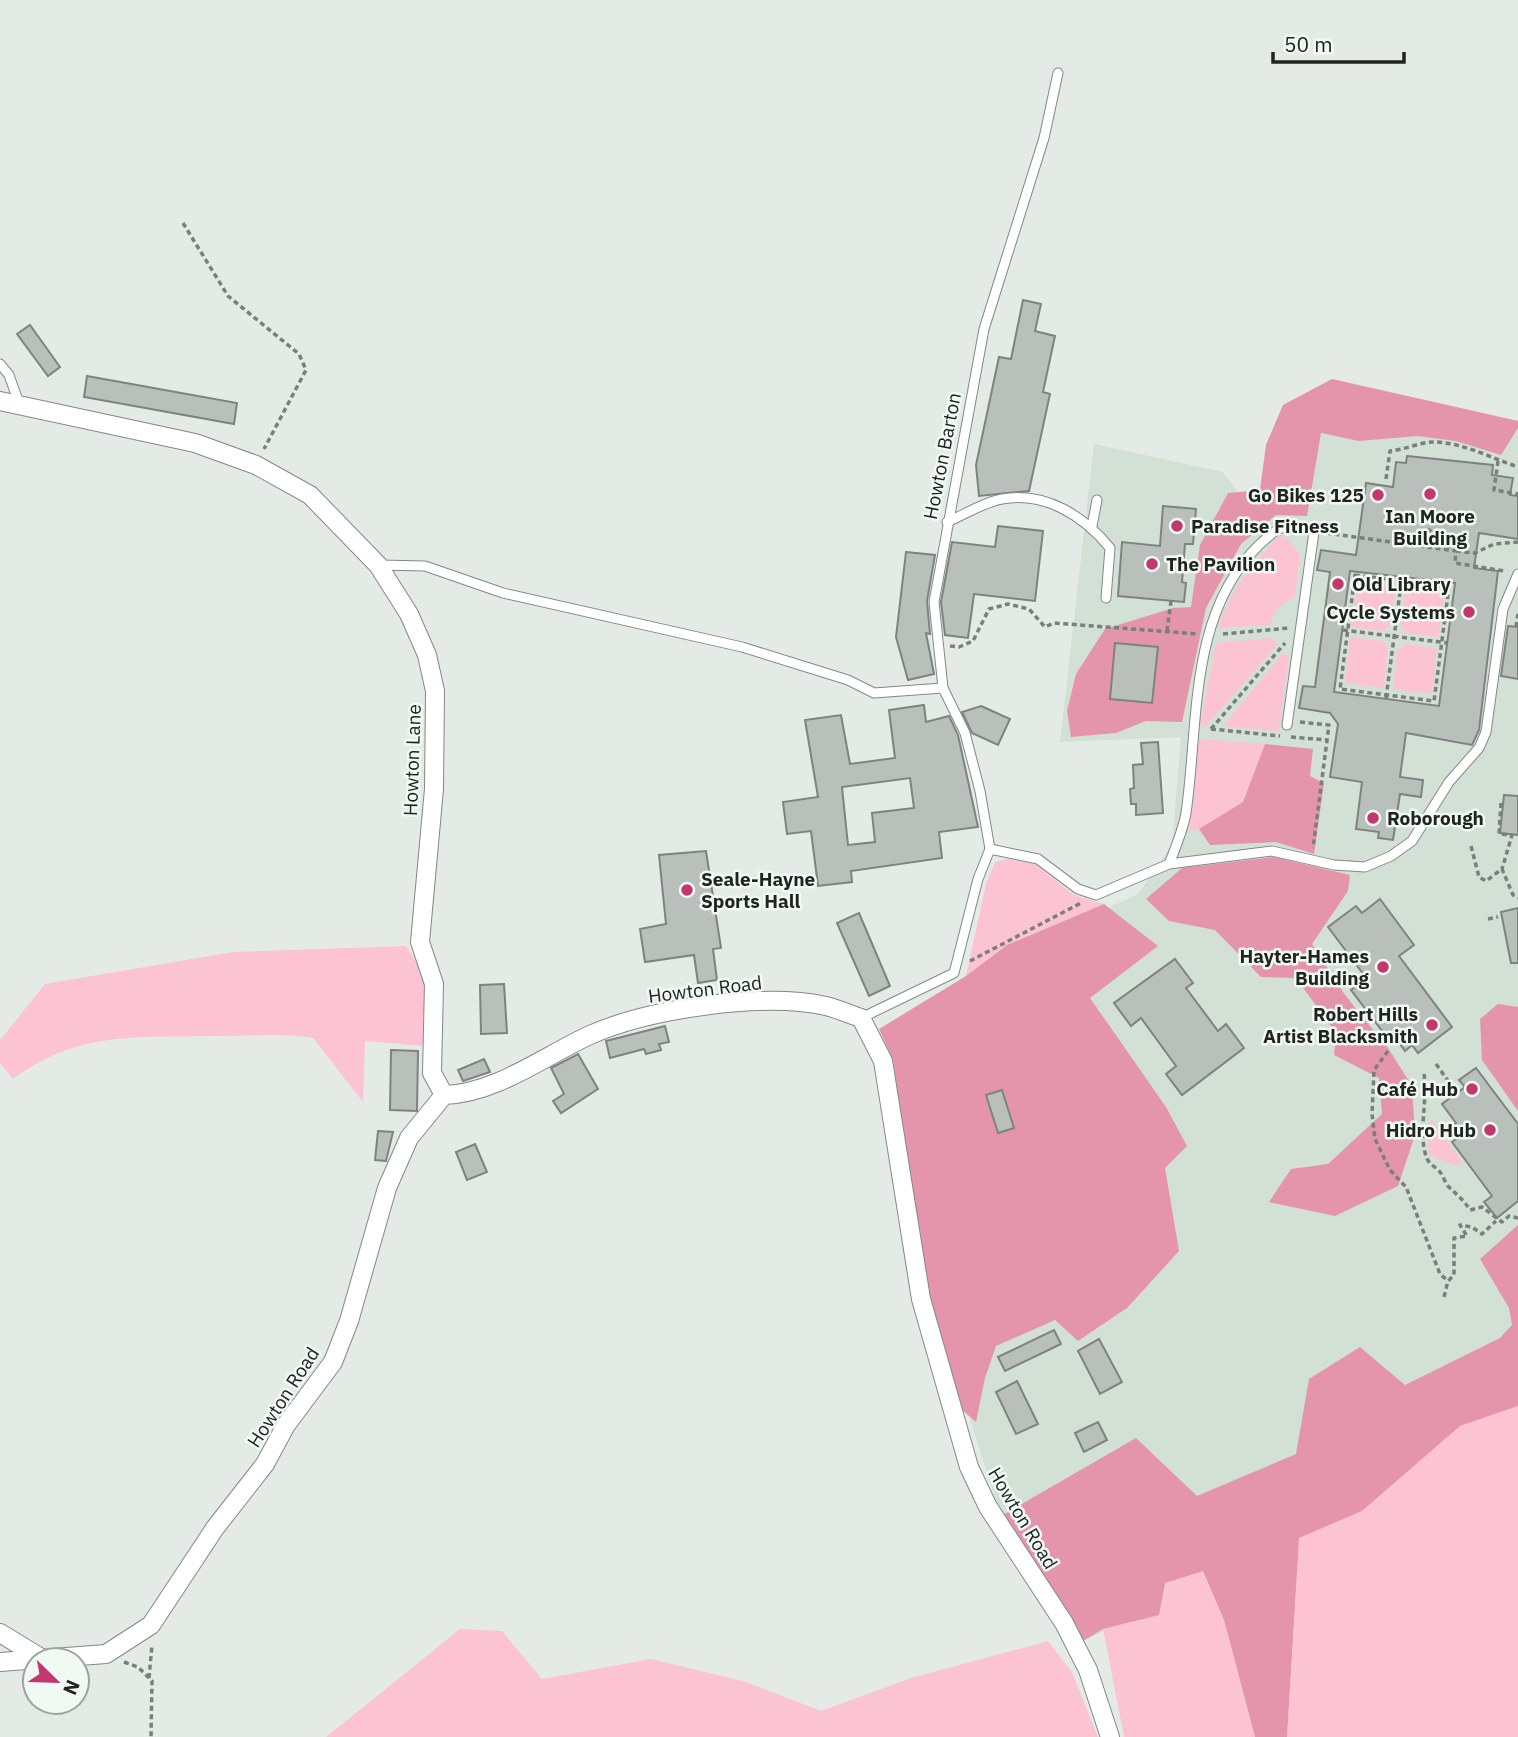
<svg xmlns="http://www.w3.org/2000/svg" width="1518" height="1737" font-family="'IBM Plex Sans',sans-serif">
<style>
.built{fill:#d3e0d6}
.green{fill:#fcc4d3}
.forest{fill:#e495ac}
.building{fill:#b9c0bb;stroke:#7d837e;stroke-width:2;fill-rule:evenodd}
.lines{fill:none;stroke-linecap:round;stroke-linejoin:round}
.service-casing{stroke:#828984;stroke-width:11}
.minor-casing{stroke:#828984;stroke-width:20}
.path{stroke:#7a7f7c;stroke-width:3.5;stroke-dasharray:5 3.5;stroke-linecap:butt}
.service{stroke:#fff;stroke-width:9}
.minor{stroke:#fff;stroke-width:18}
.poi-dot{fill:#c2376e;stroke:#f1f9f3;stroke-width:2.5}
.labels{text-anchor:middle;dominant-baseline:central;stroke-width:5;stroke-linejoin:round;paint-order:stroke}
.street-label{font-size:19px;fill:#202321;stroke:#f1f9f3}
.poi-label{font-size:19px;font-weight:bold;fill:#202321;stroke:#f1f9f3;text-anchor:end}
</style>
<rect width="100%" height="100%" fill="#e4ebe6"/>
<polygon class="built" points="1332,379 1518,421 1518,1406 1460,1426 1299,1538 1083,1641 1001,1516 931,1298 994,961 1138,894 1172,845 1181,737 1060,742 1094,444 1223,472 1238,492 1260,490 1266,445 1283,405"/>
<g class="green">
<path d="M 1282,533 L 1300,554 L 1295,597 C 1280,604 1274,609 1271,625 L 1218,628 C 1231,588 1253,562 1282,533 Z"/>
<polygon points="1357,581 1396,586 1391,625 1383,631 1351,627"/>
<polygon points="1406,586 1445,591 1439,637 1406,633 1401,626"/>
<polygon points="1350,637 1383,641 1388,647 1384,688 1345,683"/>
<polygon points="1273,638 1277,645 1207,725 1200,725 1216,643"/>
<polygon points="1406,644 1437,648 1432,694 1393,689 1397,650"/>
<polygon points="1283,653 1289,656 1279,731 1223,726"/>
<polygon points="1199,739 1265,744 1243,802 1199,829 1188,830"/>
<polygon points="1011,858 1035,864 1074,895 1104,904 1007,945 966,976 986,884 995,862"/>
<path d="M 406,946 C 430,978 430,1008 423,1046 L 365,1041 L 363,1102 L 313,1038 C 280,1033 248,1036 215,1036 C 138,1038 79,1030 13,1079 L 0,1063 L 0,1040 L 45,984 L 233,952 Z"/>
<polygon points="1432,1120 1462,1162 1456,1166 1429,1155 1427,1124"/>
<polygon points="1518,1406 1518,1737 1287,1737 1299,1538 1362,1511 1460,1426"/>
<polygon points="1203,1571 1224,1620 1255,1737 1124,1737 1103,1629 1158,1615 1165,1582"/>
<polygon points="460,1629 502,1631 542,1679 651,1659 743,1681 821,1711 911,1678 1048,1641 1072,1672 1098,1737 326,1737"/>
</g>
<g class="forest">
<polygon points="1332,379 1518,421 1518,428 1501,455 1456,441 1417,436 1359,441 1321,433 1307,516 1276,515 1241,544 1206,608 1182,722 1146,721 1116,733 1071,737 1067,711 1076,674 1105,629 1173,608 1191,607 1200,545 1228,493 1260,490 1266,445 1283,405"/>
<polygon points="1265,744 1313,749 1310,776 1324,783 1314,854 1276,842 1210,845 1199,829 1243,802"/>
<polygon points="1274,857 1350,875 1348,891 1312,944 1345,995 1388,1048 1412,1086 1415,1135 1398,1186 1335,1216 1269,1202 1291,1169 1328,1164 1382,1114 1379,1078 1334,1055 1336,1033 1296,978 1261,977 1215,930 1169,921 1146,899 1182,868"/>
<polygon points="1104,904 1158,946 1090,998 1166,1107 1187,1146 1165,1168 1179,1251 1127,1308 1078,1341 1055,1320 996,1346 985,1378 976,1422 961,1409 927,1299 893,1060 879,1029 966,976 1007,945"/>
<polygon points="1498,1004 1518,1007 1518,1111 1482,1060 1480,1019"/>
<polygon points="1518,1225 1518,1406 1460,1426 1362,1511 1299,1538 1287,1737 1255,1737 1224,1620 1203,1571 1165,1583 1159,1615 1103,1629 1083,1641 1001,1516 1136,1438 1197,1496 1296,1454 1309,1379 1360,1347 1405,1385 1500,1338 1512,1325 1509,1308 1480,1259"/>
</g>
<g class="building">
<polygon points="1023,300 1041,304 1035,331 1055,336 1043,392 1050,394 1029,491 979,496 976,465 999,357 1011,359"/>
<polygon points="30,325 60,367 48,376 17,334"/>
<polygon points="87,376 237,403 234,424 84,397"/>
<path d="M 1407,456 L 1493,465 L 1492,475 L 1513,478 L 1510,495 L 1518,496 L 1518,539 L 1479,533 L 1474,568 L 1498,571 L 1479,730 L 1472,745 L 1406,733 L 1400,777 L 1423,780 L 1421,797 L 1400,794 L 1393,840 L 1378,838 L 1379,832 L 1356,829 L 1362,782 L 1330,777 L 1338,724 L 1330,713 L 1299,708 L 1303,686 L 1315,687 L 1330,572 L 1317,570 L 1321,550 L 1356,555 L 1366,483 L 1393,487 L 1396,462 L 1406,463 ZM 1350,571 L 1455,583 L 1439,706 L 1334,692 Z"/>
<polygon points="1163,506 1196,509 1193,544 1185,544 1182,582 1186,583 1184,602 1118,596 1122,542 1160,546"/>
<polygon points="998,526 1043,531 1035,601 974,594 968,638 945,635 941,602 952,542 995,547"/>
<polygon points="906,552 935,555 927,601 930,634 926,633 934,674 908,680 896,637"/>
<polygon points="1508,626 1518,627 1518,679 1501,676"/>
<polygon points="1115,643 1158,647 1152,703 1110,699"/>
<path d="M 924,705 L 926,722 L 949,716 L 958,735 L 978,827 L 939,832 L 942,858 L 851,871 L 852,882 L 818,886 L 811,831 L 787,834 L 783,802 L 818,797 L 805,720 L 841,715 L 850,764 L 895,758 L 889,710 ZM 910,778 L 914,808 L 872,813 L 875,842 L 848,845 L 842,787 Z"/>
<polygon points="981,706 1010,719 998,745 972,733 962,712"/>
<polygon points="1158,742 1163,813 1136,815 1136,804 1131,804 1130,789 1134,788 1133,765 1143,764 1141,743"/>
<polygon points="1504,795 1518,796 1518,835 1500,833"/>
<polygon points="706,851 721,948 713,949 717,980 698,983 694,955 645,962 640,929 666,924 659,855"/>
<polygon points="1380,899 1414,945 1399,956 1452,1027 1418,1053 1412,1045 1405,1051 1397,1040 1392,1044 1351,990 1367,979 1328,927 1356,906 1362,913"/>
<polygon points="1518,908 1518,963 1511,963 1501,912"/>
<polygon points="859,913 890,986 869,996 837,923"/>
<polygon points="1175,959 1193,983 1186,988 1218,1031 1226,1024 1244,1048 1182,1095 1166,1074 1176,1066 1141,1018 1131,1026 1114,1003"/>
<polygon points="504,984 507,1033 481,1034 480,985"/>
<polygon points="665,1026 669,1042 659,1044 661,1050 646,1054 644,1049 610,1058 606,1041"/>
<polygon points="391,1050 418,1051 417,1111 390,1110"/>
<polygon points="578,1054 598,1089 561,1113 553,1101 564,1094 551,1068"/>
<polygon points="484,1059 490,1072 463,1081 458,1070"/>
<polygon points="1476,1068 1518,1124 1518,1201 1497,1218 1484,1202 1492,1196 1452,1142 1459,1137 1451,1127 1456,1123 1442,1104 1465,1087 1459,1080"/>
<polygon points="1002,1090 1014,1128 998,1133 986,1095"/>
<polygon points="378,1131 393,1132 386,1161 375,1160"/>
<polygon points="475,1144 487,1172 467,1180 456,1152"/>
<polygon points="1054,1330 1061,1344 1005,1371 998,1357"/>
<polygon points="1099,1339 1122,1382 1100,1394 1078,1351"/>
<polygon points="1017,1381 1038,1424 1016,1434 996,1392"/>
<polygon points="1098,1422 1107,1440 1084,1452 1075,1433"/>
</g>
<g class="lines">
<defs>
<g id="service">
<polyline points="0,364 9,375 20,406"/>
<path d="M 947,522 C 964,515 984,502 1002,499 C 1045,491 1084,516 1110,548 L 1106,598"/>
<polyline points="1092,526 1097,500"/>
<polyline points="379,565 425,566 503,593 742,647 848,680 874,693 943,688"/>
<polyline points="990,849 980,791 965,733 943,688 934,602 984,329 1044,138 1058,73"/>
<path d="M 1169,864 C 1176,847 1183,830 1186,813 C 1199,724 1188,614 1259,545 C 1281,525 1285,521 1314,532 L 1287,725"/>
<polyline points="861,1018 954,973 978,879 990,849 1038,859 1078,889 1096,895 1169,864 1272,851 1334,865 1365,867 1391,856 1412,841 1449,782 1479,748 1486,732 1503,609 1518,574"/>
</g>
<g id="minor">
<polyline points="0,401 195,443 256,465 310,495 378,565 409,614 427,655 435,691 434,789 420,942 434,984 432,1073 444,1095"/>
<polyline points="0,1633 41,1658"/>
<path d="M 0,1662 L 106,1654 L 151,1625 L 215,1528 L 265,1464 L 286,1425 L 333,1362 L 349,1321 L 387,1188 L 409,1138 L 444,1095 C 495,1094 544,1056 590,1035 C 649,1009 762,992 826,1006 C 838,1009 849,1014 861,1018 L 883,1061 L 921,1299 L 969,1467 L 988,1507 L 1064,1623 L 1088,1670 L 1110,1737"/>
</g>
</defs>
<use href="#service" class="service-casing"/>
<use href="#minor" class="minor-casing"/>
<g class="path">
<polyline points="183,223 228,296 299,354 306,370 264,449"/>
<polyline points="1498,461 1494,490 1518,494"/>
<path d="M 1386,479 L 1390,451 C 1404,450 1421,442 1433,442 C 1462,442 1491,458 1518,467"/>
<polyline points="1427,529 1439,535 1451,550"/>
<polyline points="1326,533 1456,551 1455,563 1505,571"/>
<polyline points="1456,551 1475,553 1494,544 1518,542"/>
<polygon points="1355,575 1449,587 1434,701 1340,689"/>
<polyline points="1516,627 1518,614"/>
<polyline points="1343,630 1448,643"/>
<polyline points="1167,631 1171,601"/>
<polyline points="1223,634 1289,628"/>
<polyline points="950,646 959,647 973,641 989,609 1008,604 1029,609 1045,627 1054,623 1198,634"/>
<polyline points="1386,698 1402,577"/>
<polyline points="1300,722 1329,725 1313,848"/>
<polyline points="1211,729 1285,643"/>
<polyline points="1211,729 1280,736"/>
<polyline points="1291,737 1327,740"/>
<polyline points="1501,803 1499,834 1512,835 1502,869"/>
<polyline points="1471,846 1479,877 1486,881 1502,869 1513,895 1518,898"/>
<polyline points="1488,919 1498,917"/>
<polyline points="970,961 1081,903"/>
<polyline points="1388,1051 1374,1070 1372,1114 1375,1139 1390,1170 1406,1187 1440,1274 1448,1281"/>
<polyline points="1436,1064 1457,1093"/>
<path d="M 1424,1074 C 1428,1101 1418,1131 1426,1156 C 1428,1164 1435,1166 1440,1172 C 1443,1176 1445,1182 1448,1186 C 1457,1195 1463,1199 1470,1210 L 1482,1207 L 1502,1222 L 1509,1216 L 1518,1218"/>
<polyline points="1444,1297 1448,1281 1454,1275 1454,1238 1467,1236 1460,1225 1472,1227 1482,1234 1496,1221"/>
<polyline points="124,1662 138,1667 152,1681 151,1737"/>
<polyline points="149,1678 152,1645"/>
</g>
<use href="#service" class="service"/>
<use href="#minor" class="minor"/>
</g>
<g class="poi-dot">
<circle cx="1430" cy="494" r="7"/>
<circle cx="1378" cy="495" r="7"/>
<circle cx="1177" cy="526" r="7"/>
<circle cx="1152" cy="564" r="7"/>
<circle cx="1338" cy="584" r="7"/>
<circle cx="1469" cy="612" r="7"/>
<circle cx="1373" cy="818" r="7"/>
<circle cx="687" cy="890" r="7"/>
<circle cx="1383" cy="967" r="7"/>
<circle cx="1432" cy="1025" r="7"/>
<circle cx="1472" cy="1089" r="7"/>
<circle cx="1490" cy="1130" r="7"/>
</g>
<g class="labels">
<g class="street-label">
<text transform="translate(942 456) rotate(-79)">Howton Barton</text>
<text transform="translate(412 760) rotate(-88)">Howton Lane</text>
<text transform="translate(705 989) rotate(-7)">Howton Road</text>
<text transform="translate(283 1397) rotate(-57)">Howton Road</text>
<text transform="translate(1023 1518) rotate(59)">Howton Road</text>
</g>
<g class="poi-label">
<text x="1364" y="495">Go Bikes 125</text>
<text x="1430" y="516" text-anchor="middle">Ian Moore<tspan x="1430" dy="22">Building</tspan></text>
<text x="1191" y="526" text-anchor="start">Paradise Fitness</text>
<text x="1166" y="564" text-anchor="start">The Pavilion</text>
<text x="1352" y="584" text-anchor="start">Old Library</text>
<text x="1455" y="612">Cycle Systems</text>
<text x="1387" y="818" text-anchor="start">Roborough</text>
<text x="701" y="879" text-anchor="start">Seale-Hayne<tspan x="701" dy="22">Sports Hall</tspan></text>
<text x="1369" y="956">Hayter-Hames<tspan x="1369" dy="22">Building</tspan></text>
<text x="1418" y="1014">Robert Hills<tspan x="1418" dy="22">Artist Blacksmith</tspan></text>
<text x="1458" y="1089">Café Hub</text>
<text x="1476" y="1130">Hidro Hub</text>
</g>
</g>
<g transform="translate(56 1681) rotate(113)"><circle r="33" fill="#f1f9f3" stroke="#9da39f" stroke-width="2"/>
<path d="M0-5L12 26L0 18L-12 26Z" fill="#c2376e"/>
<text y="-10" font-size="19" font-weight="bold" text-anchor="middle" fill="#202321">N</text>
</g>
<path d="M1273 52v10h131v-10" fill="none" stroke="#202321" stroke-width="3.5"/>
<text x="1284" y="52" font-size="21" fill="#202321" stroke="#f1f9f3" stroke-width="5" paint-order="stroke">50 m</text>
</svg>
